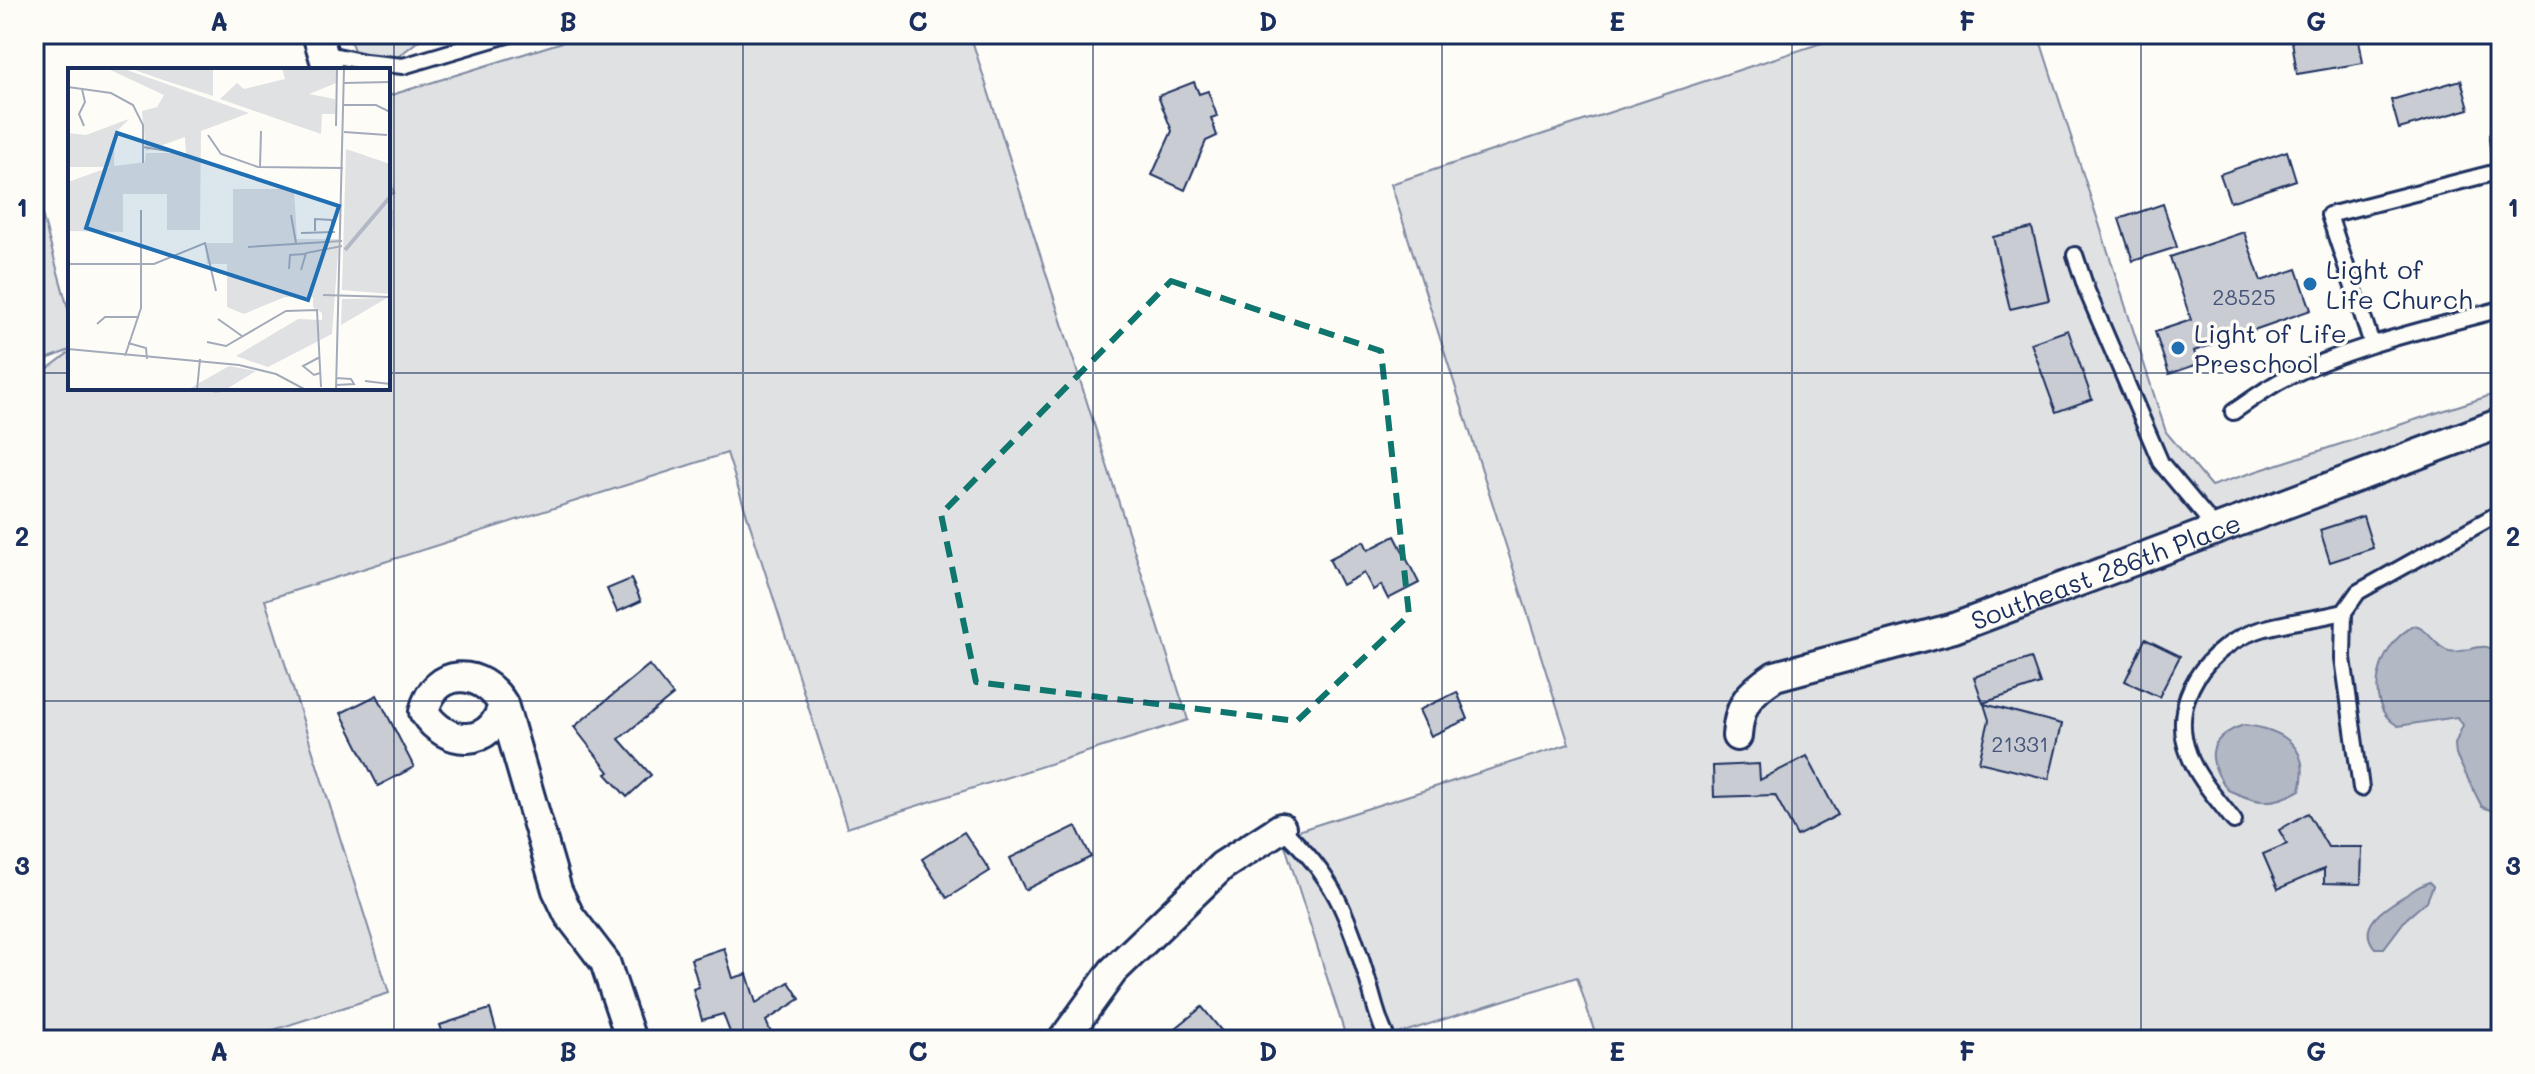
<svg xmlns="http://www.w3.org/2000/svg" width="2535" height="1074" font-family="Mali,sans-serif">
<style>
.green{fill:#e0e1e3;stroke:#7e88a0;stroke-width:2}
.water{fill:#b3b8c5;stroke:#76819c;stroke-width:2}
.building{fill:#c9ccd3;stroke:#1b2f5e;stroke-width:2}
.lines{fill:none;stroke-linecap:round;stroke-linejoin:round}
.lane-casing{stroke:#1b2f5e;stroke-width:20}
.street-casing{stroke:#1b2f5e;stroke-width:34}
.lane{stroke:#fdfcf7;stroke-width:14}
.street{stroke:#fdfcf7;stroke-width:28}
.marked{fill:none;stroke:#0f766e;stroke-width:6;stroke-dasharray:16 10;stroke-linejoin:round}
.grid{fill:none;stroke:#1b2f5e;stroke-width:2;stroke-opacity:0.55}
.poi-dot{fill:#1f6fb2;stroke:#fdfcf7;stroke-width:3}
.labels{text-anchor:middle;dominant-baseline:central;stroke-width:7;stroke-linejoin:round;paint-order:stroke}
.number-label{font-size:22px;fill:#46567b}
.poi-label{font-size:26px;fill:#1b2f5e;stroke:#fdfcf7;text-anchor:start}
.street-label{font-size:26px;fill:#1b2f5e;stroke:#fdfcf7}
.inset-river{fill:none;stroke:#b3b8c5;stroke-width:4}
.inset-road{fill:none;stroke:#a3aaba;stroke-width:2}
.view{fill:#1f6fb2;fill-opacity:0.15;stroke:#1f6fb2;stroke-width:4}
.inset-edge{fill:none;stroke:#1b2f5e;stroke-width:4}
.neatline{fill:none;stroke:#1b2f5e;stroke-width:3}
.grid-label{font-size:26px;text-anchor:middle;font-weight:bold;fill:#1b2f5e}
</style>
<rect width="100%" height="100%" fill="#fdfcf7"/>
<filter id="ink" filterUnits="userSpaceOnUse"><feTurbulence type="fractalNoise" baseFrequency=".0125" numOctaves="2"/><feDisplacementMap in="SourceGraphic" scale="16" xChannelSelector="R" yChannelSelector="G"/><feConvolveMatrix kernelMatrix="1 2 1 2 8 2 1 2 1" color-interpolation-filters="sRGB"/></filter>
<g filter="url(#ink)">
<g class="green">
<polygon points="348,34 427,34 381,70 361,70"/>
<polygon points="588,34 970,34 1188,720 847,828 727,453 265,600 389,993 242,1040 34,1040 34,379 70,352 70,388 388,388 388,195 394,193 388,174 388,96"/>
<polygon points="1849,34 2038,34 2166,432 2211,486 2501,392 2501,1040 1597,1040 1577,977 1379,1040 1357,1040 1345,1034 1282,836 1569,744 1391,184"/>
<polygon points="34,185 70,316 70,350 34,364"/>
</g>
<g class="water">
<path d="M 2414,626 C 2429,628 2434,647 2449,651 C 2471,656 2491,630 2501,666 L 2501,808 L 2491,810 L 2482,807 L 2456,755 L 2455,744 L 2463,725 L 2457,717 L 2398,726 C 2360,704 2380,642 2414,626 Z"/>
<path d="M 2244,725 C 2282,729 2312,746 2300,790 C 2272,807 2257,803 2228,790 C 2206,760 2205,738 2244,725 Z"/>
<path d="M 2429,882 L 2433,886 L 2427,901 L 2406,919 L 2384,948 L 2375,948 C 2354,924 2390,905 2406,895 C 2414,890 2420,885 2429,882 Z"/>
</g>
<g class="building">
<polygon points="2291,34 2358,34 2363,63 2297,74"/>
<polygon points="2461,80 2469,109 2399,129 2391,100"/>
<polygon points="1194,82 1199,94 1208,91 1217,116 1211,118 1217,136 1206,141 1185,190 1152,175 1172,131 1158,96"/>
<polygon points="2287,151 2296,180 2230,202 2220,174"/>
<polygon points="2163,204 2177,247 2133,261 2119,219"/>
<polygon points="2032,228 2049,300 2010,309 1993,237"/>
<polygon points="2244,232 2261,281 2297,269 2311,310 2194,351 2198,364 2169,374 2155,332 2191,320 2170,257"/>
<polygon points="2068,330 2092,399 2056,412 2031,343"/>
<polygon points="2363,516 2373,548 2330,562 2320,530"/>
<polygon points="1395,536 1419,583 1388,599 1381,585 1373,590 1364,573 1342,585 1329,559 1364,541 1368,550"/>
<polygon points="631,579 641,601 617,612 607,589"/>
<polygon points="2145,639 2180,656 2159,697 2125,681"/>
<polygon points="2031,658 2040,684 1983,703 1974,677"/>
<polygon points="649,665 673,695 619,739 651,775 627,797 606,774 609,772 574,727"/>
<polygon points="1457,692 1468,719 1431,736 1419,710"/>
<polygon points="377,695 414,767 378,786 341,713"/>
<polygon points="1984,704 2062,724 2049,779 1979,762 1989,720"/>
<polygon points="1807,756 1838,815 1797,836 1775,795 1714,797 1713,766 1759,764 1760,780"/>
<polygon points="2308,813 2328,847 2362,847 2361,884 2324,883 2324,869 2278,889 2263,854 2287,844 2279,830"/>
<polygon points="1076,826 1091,857 1025,890 1010,858"/>
<polygon points="964,832 990,871 947,898 922,859"/>
<polygon points="724,948 733,978 747,974 756,1003 789,982 800,999 766,1021 771,1033 752,1040 733,1040 723,1014 702,1020 693,989 699,987 691,959"/>
<polygon points="1202,1007 1229,1040 1161,1040"/>
<polygon points="490,1009 499,1040 445,1040 440,1025"/>
</g>
<g class="lines">
<defs>
<g id="lane">
<polyline points="323,53 365,62 403,66 511,34"/>
<polyline points="2501,128 2498,138 2501,164"/>
<polyline points="2075,255 2087,291 2161,463 2217,530"/>
<polyline points="2372,344 2329,215 2501,171"/>
<path d="M 2233,412 C 2250,401 2266,388 2284,379 C 2353,345 2428,329 2501,309"/>
<polyline points="2361,788 2343,658 2344,612 2358,592 2501,512"/>
<path d="M 2234,821 C 2218,800 2198,779 2189,755 C 2167,700 2208,646 2259,630 C 2287,621 2316,619 2344,612"/>
<path d="M 1281,828 C 1335,877 1347,914 1368,981 C 1374,1001 1378,1022 1388,1040"/>
</g>
<g id="street">
<polyline points="317,34 328,70"/>
<path d="M 503,704 C 492,749 446,747 424,712 C 434,667 481,667 503,704 L 557,890 L 569,915 L 605,962 L 631,1040"/>
<path id="s1" d="M 1737,736 C 1739,704 1749,693 1775,676 L 1954,628 L 2501,423"/>
<polyline points="1063,1040 1113,971 1222,866 1281,828"/>
</g>
</defs>
<use href="#lane" class="lane-casing"/>
<use href="#street" class="street-casing"/>
<use href="#lane" class="lane"/>
<use href="#street" class="street"/>
</g>
</g>
<path class="marked" d="M 1171,281 L 1381,351 L 1409,615 L 1297,721 L 976,682 L 941,514 Z"/>
<path class="grid" d="M 394,34 L 394,1040M 743,34 L 743,1040M 1093,34 L 1093,1040M 1442,34 L 1442,1040M 1792,34 L 1792,1040M 2141,34 L 2141,1040M 34,373 L 70,373M 388,373 L 2501,373M 34,701 L 2501,701"/>
<g class="poi-dot">
<circle cx="2310" cy="284" r="8"/>
<circle cx="2178" cy="348" r="8"/>
</g>
<g class="labels">
<g class="number-label">
<text x="2244" y="296">28525</text>
<text x="2020" y="743">21331</text>
</g>
<g class="poi-label">
<text x="2326" y="269">Light of<tspan x="2326" dy="30">Life Church</tspan></text>
<text x="2194" y="333">Light of Life<tspan x="2194" dy="30">Preschool</tspan></text>
</g>
<g class="street-label">
<text stroke="none"><textPath href="#s1" startOffset="422">Southeast 286th Place</textPath></text>
</g>
</g>
<g transform="translate(68 68)">
<rect width="322" height="322" fill="#fdfcf7"/>
<path d="M 38,0 L 53,0 L 181,45 L 133,63 L 132,162 L 99,162 L 99,126 L 55,126 L 55,164 L 0,163 L 0,114 L 42,99 L 0,99 L 0,65 L 18,67 L 61,51 L 47,65 L 46,98 L 77,94 L 78,85 L 118,85 L 117,69 L 78,83 L 74,43 L 89,39 L 96,27 ZM 61,0 L 145,0 L 145,28 L 98,13 ZM 214,0 L 268,0 L 268,15 L 241,26 L 267,31 L 267,46 L 254,46 L 253,66 L 152,31 L 169,15 L 176,21 L 217,11 ZM 278,81 L 322,96 L 322,226 L 274,222 ZM 165,121 L 226,121 L 229,171 L 271,171 L 264,266 L 200,299 L 168,288 L 230,251 L 254,252 L 254,245 L 245,239 L 245,229 L 217,229 L 176,246 L 159,239 L 159,196 L 139,196 L 137,175 L 165,175 ZM 319,230 L 273,257 L 274,231 ZM 161,298 L 188,303 L 157,322 L 119,322 Z" fill="#e0e1e3"/>
<path class="inset-river" d="M 277,182 L 322,129"/>
<path class="inset-road" d="M 276,15 L 322,14M 0,19 L 43,25 L 65,37 L 75,57 L 75,95M 14,21 L 17,34 L 11,46 L 16,58M 276,37 L 308,37 L 322,44M 268,58 L 269,0M 276,64 L 319,67M 140,67 L 153,86 L 190,99 L 275,100M 75,79 L 100,83M 192,99 L 193,63M 223,147 L 228,175M 247,163 L 247,151 L 264,152 L 264,164M 233,165 L 267,164M 180,179 L 274,173M 0,196 L 86,196 L 137,175 L 148,223M 221,201 L 222,187 L 237,186M 233,202 L 238,185 L 274,178M 255,227 L 322,229M 150,251 L 174,268M 29,256 L 37,249 L 71,249M 139,274 L 158,278 L 218,243 L 249,242 L 253,319M 60,275 L 78,280 L 79,291M 0,281 L 171,297 L 208,306 L 238,322M 57,288 L 73,240 L 73,142M 252,305 L 246,307 L 235,298 L 252,289M 268,310 L 283,311 L 286,316 L 268,317M 297,313 L 322,316M 67,322 L 101,322M 129,322 L 132,291M 268,322 L 276,0"/>
<path class="view" d="M 49,65 L 271,138 L 240,232 L 18,160 Z"/>
<rect width="322" height="322" class="inset-edge"/>
</g>
<rect width="2535" height="1074" fill="none" stroke="#fdfcf7" stroke-width="88"/>
<rect x="44" y="44" width="2447" height="986" class="neatline"/>
<g class="grid-label">
<text x="219" y="31">A</text>
<text x="568" y="31">B</text>
<text x="918" y="31">C</text>
<text x="1268" y="31">D</text>
<text x="1617" y="31">E</text>
<text x="1967" y="31">F</text>
<text x="2316" y="31">G</text>
<text x="22" y="217">1</text>
<text x="2513" y="217">1</text>
<text x="22" y="546">2</text>
<text x="2513" y="546">2</text>
<text x="22" y="875">3</text>
<text x="2513" y="875">3</text>
<text x="219" y="1061">A</text>
<text x="568" y="1061">B</text>
<text x="918" y="1061">C</text>
<text x="1268" y="1061">D</text>
<text x="1617" y="1061">E</text>
<text x="1967" y="1061">F</text>
<text x="2316" y="1061">G</text>
</g>
</svg>
